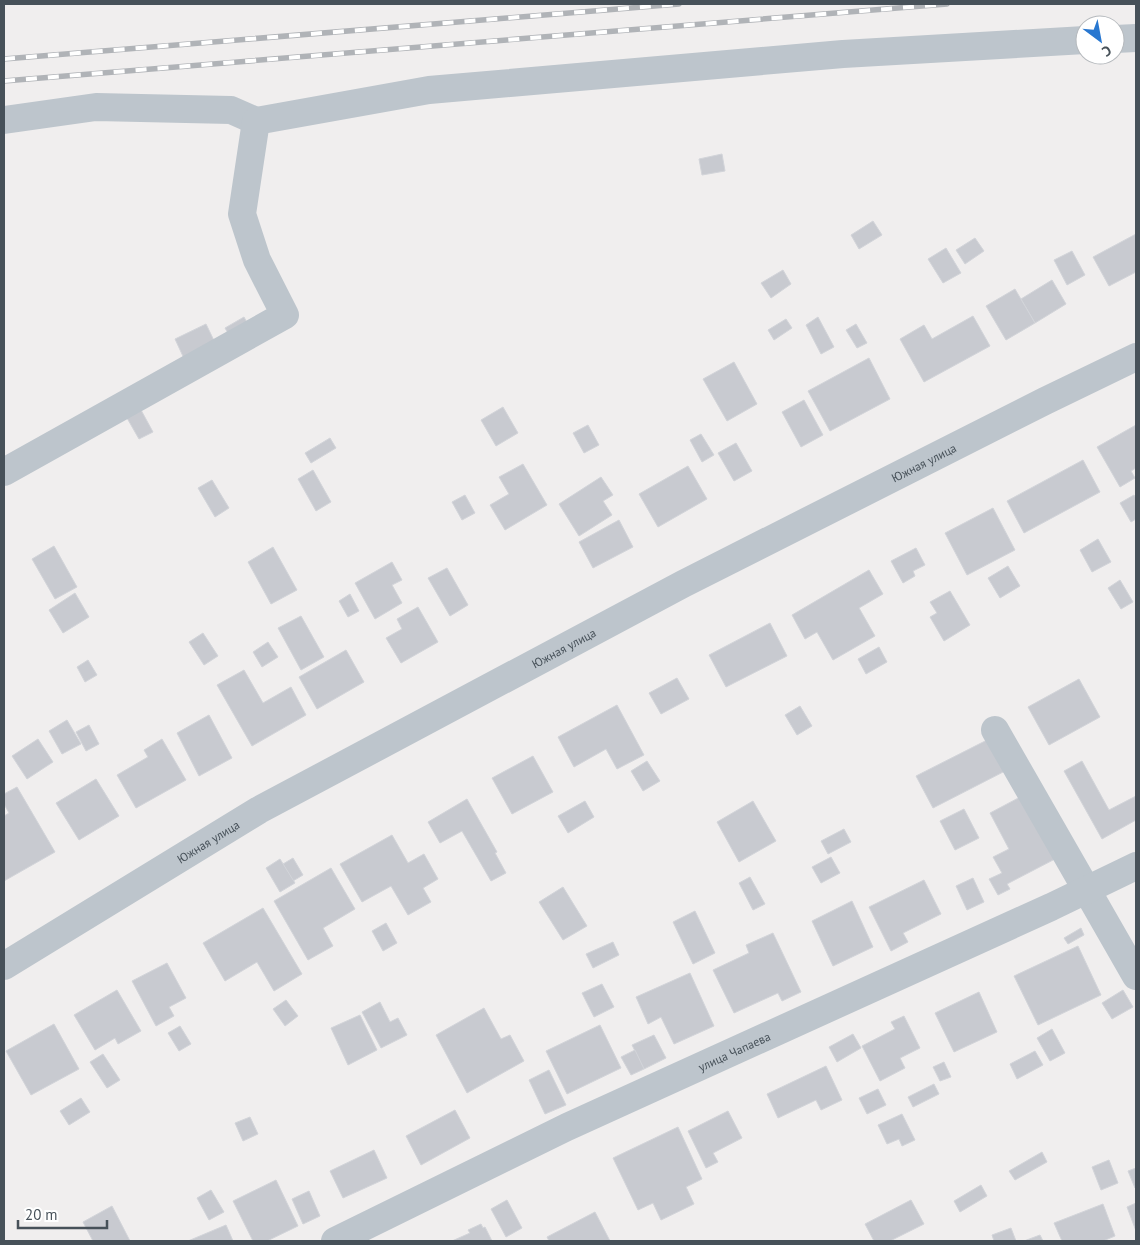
<svg xmlns="http://www.w3.org/2000/svg" width="1140" height="1245" font-family="'PT Sans',sans-serif">
<style>
.building{fill:#c8cad0;stroke:#d2d4d9}
.lines{fill:none;stroke-linecap:round;stroke-linejoin:round}
.minor{stroke:#bdc5cc;stroke-width:28}
.rail-casing{stroke:#b0b3b7;stroke-width:5.5}
.rail{stroke:#fff;stroke-width:4;stroke-dasharray:11;stroke-linecap:butt}
.labels{text-anchor:middle;dominant-baseline:central;stroke-width:5;stroke-linejoin:round;paint-order:stroke}
.street-label{font-size:12px;fill:#475159;stroke:#fff}
</style>
<rect width="100%" height="100%" fill="#f0eeee"/>
<g class="building">
<polygon points="722,154 725,171 702,175 699,159"/>
<polygon points="873,221 882,235 859,249 851,235"/>
<polygon points="1136,234 1136,272 1109,286 1093,257"/>
<polygon points="975,238 984,251 965,264 956,250"/>
<polygon points="946,248 961,273 943,283 928,259"/>
<polygon points="1072,251 1085,275 1067,285 1054,260"/>
<polygon points="783,270 791,284 771,298 761,283"/>
<polygon points="1052,280 1066,304 1035,323 1021,299"/>
<polygon points="1015,289 1035,323 1006,340 986,306"/>
<polygon points="973,316 990,346 924,382 900,339 924,325 932,339"/>
<polygon points="244,317 251,330 232,340 225,328"/>
<polygon points="818,317 834,347 821,354 806,325"/>
<polygon points="786,319 792,328 774,340 768,330"/>
<polygon points="206,324 219,351 187,365 175,339"/>
<polygon points="856,324 867,343 857,348 846,330"/>
<polygon points="869,358 890,399 830,431 808,391"/>
<polygon points="734,362 757,404 727,421 703,379"/>
<polygon points="804,400 823,435 801,447 782,412"/>
<polygon points="503,407 518,433 496,446 481,420"/>
<polygon points="141,410 153,432 139,439 127,418"/>
<polygon points="588,425 599,445 584,453 573,433"/>
<polygon points="1136,425 1136,468 1131,471 1135,478 1120,487 1097,447"/>
<polygon points="701,434 714,455 702,462 690,440"/>
<polygon points="330,438 336,448 311,463 305,453"/>
<polygon points="736,443 752,471 734,481 718,453"/>
<polygon points="1083,460 1100,492 1024,533 1007,501"/>
<polygon points="523,464 547,505 505,530 490,505 509,494 499,477"/>
<polygon points="688,466 707,499 658,527 639,494"/>
<polygon points="313,470 331,502 316,511 298,479"/>
<polygon points="601,477 613,495 603,501 612,515 579,536 559,504"/>
<polygon points="212,480 229,508 215,517 198,488"/>
<polygon points="465,495 475,513 462,520 452,502"/>
<polygon points="1134,495 1136,498 1136,519 1131,522 1120,503"/>
<polygon points="993,508 1015,550 967,575 945,533"/>
<polygon points="619,520 633,547 593,568 579,542"/>
<polygon points="1098,539 1111,562 1092,572 1080,550"/>
<polygon points="54,546 77,587 55,599 32,559"/>
<polygon points="273,547 297,590 271,604 248,562"/>
<polygon points="916,548 925,565 913,571 915,576 903,583 891,561"/>
<polygon points="392,562 402,580 392,585 402,603 375,619 355,583"/>
<polygon points="1008,566 1020,586 1000,598 988,578"/>
<polygon points="447,568 468,605 450,616 428,578"/>
<polygon points="869,570 883,594 859,608 875,636 833,660 817,632 805,639 792,615"/>
<polygon points="1120,580 1133,602 1121,609 1108,588"/>
<polygon points="950,591 970,625 944,641 930,617 937,613 930,602"/>
<polygon points="75,593 89,617 63,633 49,610"/>
<polygon points="350,594 359,611 348,617 339,601"/>
<polygon points="418,607 438,642 401,663 386,638 402,629 397,619"/>
<polygon points="301,616 324,657 301,670 278,628"/>
<polygon points="770,623 787,656 726,687 709,655"/>
<polygon points="203,633 218,656 204,665 189,642"/>
<polygon points="268,642 278,657 262,667 253,652"/>
<polygon points="879,647 887,662 866,674 858,659"/>
<polygon points="346,650 364,682 317,709 299,677"/>
<polygon points="88,660 97,675 85,682 77,667"/>
<polygon points="244,670 263,703 291,687 306,715 252,746 217,685"/>
<polygon points="677,678 689,699 661,714 649,693"/>
<polygon points="1079,679 1100,717 1049,745 1028,707"/>
<polygon points="617,705 644,755 617,769 606,749 574,767 558,737"/>
<polygon points="800,706 812,726 797,735 785,715"/>
<polygon points="209,715 232,758 199,776 177,733"/>
<polygon points="67,720 81,744 62,754 49,731"/>
<polygon points="89,725 99,744 86,751 76,732"/>
<polygon points="991,738 1007,770 933,808 916,776"/>
<polygon points="38,739 53,762 27,779 12,756"/>
<polygon points="162,739 186,780 136,808 117,775 148,757 144,750"/>
<polygon points="533,756 553,792 512,814 492,778"/>
<polygon points="647,761 660,781 643,791 631,771"/>
<polygon points="1082,761 1109,810 1136,796 1136,820 1102,839 1064,771"/>
<polygon points="96,779 119,816 79,840 56,803"/>
<polygon points="17,787 55,852 4,881 4,816 9,813 4,804 4,794"/>
<polygon points="1022,796 1055,859 1007,884 1010,889 998,895 989,879 1002,873 993,857 1009,849 990,813"/>
<polygon points="467,799 497,852 495,853 506,873 491,881 462,831 440,843 428,822"/>
<polygon points="585,801 594,817 568,833 558,816"/>
<polygon points="753,801 776,841 739,862 717,822"/>
<polygon points="964,809 979,838 955,850 940,821"/>
<polygon points="844,829 851,842 828,854 821,841"/>
<polygon points="392,835 408,863 424,854 438,879 423,888 431,902 408,915 391,886 362,902 340,864"/>
<polygon points="831,857 840,873 821,883 812,867"/>
<polygon points="293,858 303,875 293,881 283,864"/>
<polygon points="280,859 295,883 280,892 266,868"/>
<polygon points="331,868 355,909 323,928 333,946 308,960 274,901"/>
<polygon points="750,877 765,904 753,910 739,883"/>
<polygon points="973,878 984,902 967,910 956,886"/>
<polygon points="924,880 941,914 903,933 908,942 891,951 869,907"/>
<polygon points="563,887 587,926 563,940 539,902"/>
<polygon points="852,901 873,947 833,966 812,921"/>
<polygon points="263,908 302,974 274,991 257,962 225,981 203,943"/>
<polygon points="695,911 715,953 693,964 673,922"/>
<polygon points="386,923 397,943 383,951 372,931"/>
<polygon points="1081,928 1084,935 1068,944 1064,938"/>
<polygon points="773,933 801,992 782,1001 778,993 734,1013 713,970 749,953 746,945"/>
<polygon points="613,942 619,955 593,968 586,954"/>
<polygon points="1078,946 1101,995 1038,1025 1014,976"/>
<polygon points="167,963 186,998 169,1007 174,1016 156,1026 132,981"/>
<polygon points="690,973 714,1026 674,1044 661,1017 648,1024 636,997"/>
<polygon points="602,984 614,1007 594,1017 582,993"/>
<polygon points="117,990 141,1031 118,1044 115,1038 95,1050 74,1015"/>
<polygon points="1123,990 1133,1007 1112,1019 1102,1003"/>
<polygon points="979,992 997,1032 954,1052 935,1013"/>
<polygon points="286,1000 298,1016 285,1026 273,1009"/>
<polygon points="380,1002 390,1022 398,1018 407,1035 381,1048 362,1012"/>
<polygon points="484,1008 501,1039 510,1035 524,1061 467,1093 436,1035"/>
<polygon points="360,1015 377,1050 348,1065 331,1028"/>
<polygon points="904,1016 920,1048 900,1058 905,1068 880,1081 862,1046 895,1029 891,1022"/>
<polygon points="54,1024 79,1069 31,1095 6,1051"/>
<polygon points="600,1025 621,1068 567,1094 546,1051"/>
<polygon points="180,1026 191,1044 179,1051 168,1033"/>
<polygon points="1052,1029 1065,1053 1050,1061 1037,1038"/>
<polygon points="853,1034 861,1048 837,1062 829,1047"/>
<polygon points="654,1035 666,1058 644,1069 632,1045"/>
<polygon points="635,1050 644,1069 631,1075 621,1057"/>
<polygon points="1035,1051 1043,1065 1017,1079 1010,1064"/>
<polygon points="103,1054 120,1080 107,1088 90,1062"/>
<polygon points="944,1062 951,1077 940,1081 933,1067"/>
<polygon points="826,1066 842,1100 821,1110 816,1100 778,1118 767,1094"/>
<polygon points="549,1070 566,1105 545,1114 529,1080"/>
<polygon points="934,1084 939,1094 913,1107 908,1097"/>
<polygon points="878,1089 886,1105 867,1114 859,1098"/>
<polygon points="81,1098 90,1112 69,1125 60,1111"/>
<polygon points="455,1110 470,1138 421,1165 406,1136"/>
<polygon points="728,1111 742,1138 713,1153 718,1162 706,1168 688,1131"/>
<polygon points="902,1114 915,1140 902,1146 899,1139 887,1144 878,1125"/>
<polygon points="250,1117 258,1134 243,1141 235,1123"/>
<polygon points="678,1127 702,1179 686,1187 694,1204 661,1220 653,1203 638,1210 613,1158"/>
<polygon points="374,1150 387,1178 343,1198 330,1171"/>
<polygon points="1042,1152 1047,1162 1015,1180 1009,1171"/>
<polygon points="1109,1160 1118,1183 1101,1190 1092,1167"/>
<polygon points="1136,1168 1136,1187 1135,1188 1128,1171"/>
<polygon points="276,1180 298,1226 267,1241 253,1241 233,1201"/>
<polygon points="981,1185 987,1196 960,1212 954,1201"/>
<polygon points="211,1190 224,1212 209,1220 197,1198"/>
<polygon points="309,1191 320,1216 303,1224 292,1199"/>
<polygon points="507,1200 522,1228 506,1237 491,1209"/>
<polygon points="911,1200 924,1224 890,1241 874,1241 865,1224"/>
<polygon points="1136,1203 1136,1231 1127,1207"/>
<polygon points="1103,1204 1115,1236 1103,1241 1062,1241 1054,1223"/>
<polygon points="112,1206 130,1241 93,1241 83,1222"/>
<polygon points="595,1212 610,1241 549,1241 547,1237"/>
<polygon points="481,1224 483,1228 485,1227 492,1241 452,1241 470,1233 468,1230"/>
<polygon points="226,1225 233,1241 188,1241"/>
<polygon points="1011,1228 1016,1241 994,1241 992,1235"/>
<polygon points="1040,1235 1043,1241 1024,1241"/>
</g>
<g class="lines">
<g class="minor">
<polyline points="1115,39 1136,38"/>
<polyline points="4,120 96,107 231,110 256,121"/>
<polyline points="4,472 285,315 257,260 242,214 256,121 429,90 843,54 1085,40"/>
<polyline points="995,730 1136,976"/>
<path id="s1" d="M 4,966 L 259,810 L 683,584 L 1045,401 L 1136,357"/>
<path id="s2" d="M 335,1241 L 567,1127 L 1051,907 L 1136,866"/>
</g>
<defs>
<g id="rail">
<polyline points="4,59 679,4"/>
<polyline points="4,81 947,4"/>
</g>
</defs>
<use href="#rail" class="rail-casing"/>
<use href="#rail" class="rail"/>
</g>
<g class="labels">
<g class="street-label">
<text stroke="none"><textPath href="#s1" startOffset="1049">Южная улица</textPath></text>
<text stroke="none"><textPath href="#s1" startOffset="644">Южная улица</textPath></text>
<text stroke="none"><textPath href="#s1" startOffset="239">Южная улица</textPath></text>
<text stroke="none"><textPath href="#s2" startOffset="442">улица Чапаева</textPath></text>
</g>
</g>
<rect width="1140" height="1245" fill="none" stroke="#475159" stroke-width="10"/>
<g transform="translate(1100 40) rotate(148)"><circle r="24" fill="#ffffff" stroke="#b5b9bd"/>
<path d="M0-4L9 19L0 12L-9 19Z" fill="#2877d0"/>
<text y="-8" font-size="14" font-weight="bold" text-anchor="middle" fill="#475159">С</text>
</g>
<path d="M18 1220v8h89v-8" fill="none" stroke="#475159" stroke-width="2.5"/>
<text x="25" y="1220" font-size="15" fill="#475159" stroke="#ffffff" stroke-width="4" paint-order="stroke">20 m</text>
</svg>
